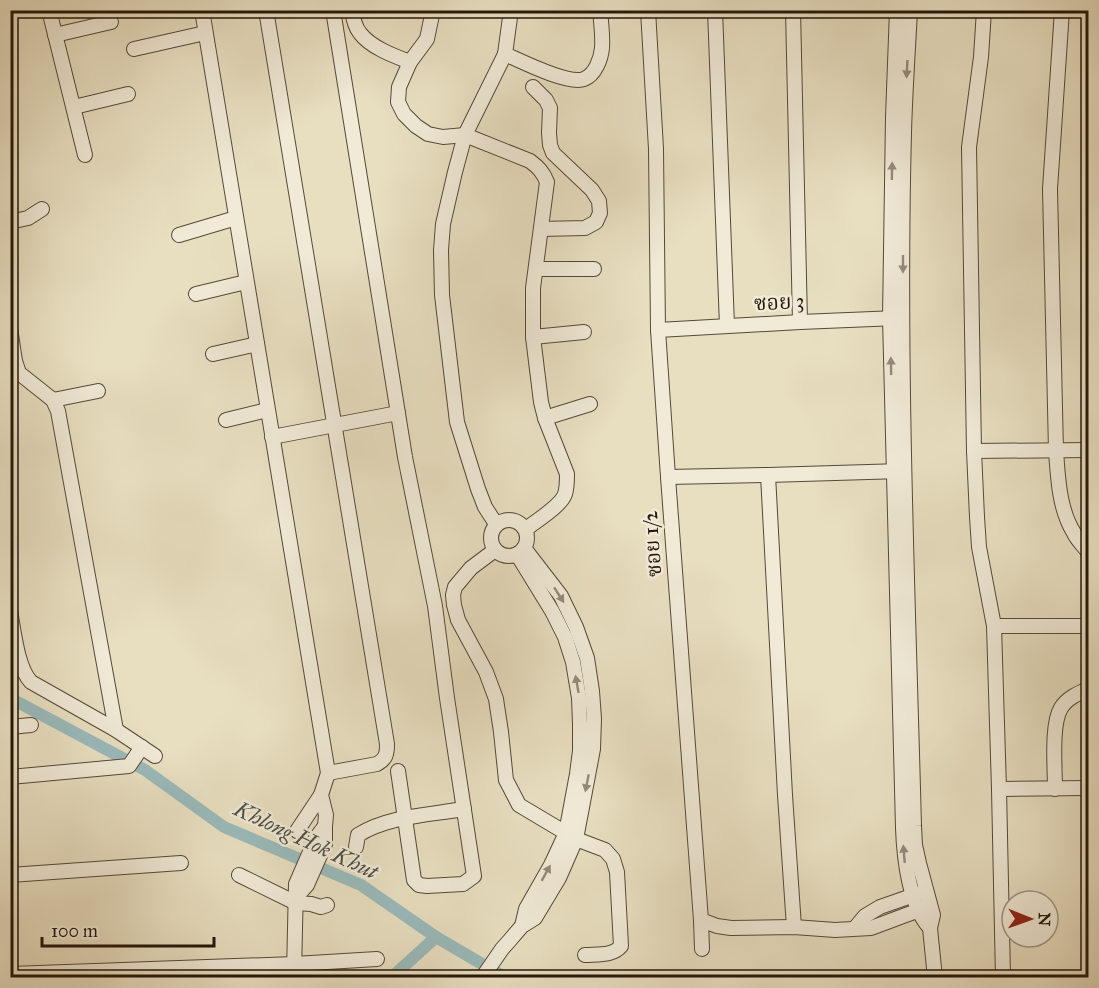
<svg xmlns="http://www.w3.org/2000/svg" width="1099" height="988" font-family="'IM FELL Great Primer','Noto Serif Thai',serif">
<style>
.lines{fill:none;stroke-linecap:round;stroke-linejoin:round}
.canal{stroke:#9ababb;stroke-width:12}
.minor-casing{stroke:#554938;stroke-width:16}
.minor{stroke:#f0ead7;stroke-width:14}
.oneway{fill:#948b7b}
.labels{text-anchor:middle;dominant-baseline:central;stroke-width:5;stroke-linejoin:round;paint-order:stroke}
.street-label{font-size:21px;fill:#24170a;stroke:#f0ead7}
.water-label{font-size:22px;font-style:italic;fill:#4d5048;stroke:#f0ead7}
</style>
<rect width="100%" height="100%" fill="#e8dfc1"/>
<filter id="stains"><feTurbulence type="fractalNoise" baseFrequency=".00333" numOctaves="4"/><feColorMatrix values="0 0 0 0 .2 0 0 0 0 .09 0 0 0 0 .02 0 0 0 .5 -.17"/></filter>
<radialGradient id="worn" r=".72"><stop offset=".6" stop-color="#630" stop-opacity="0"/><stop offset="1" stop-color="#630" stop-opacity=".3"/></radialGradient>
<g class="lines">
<g class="canal">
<polyline points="10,698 145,770 224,827 361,885 436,937 391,978"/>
<polyline points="436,937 506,978"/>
</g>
<defs>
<g id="minor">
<polyline points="49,10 85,155"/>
<polyline points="202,10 328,773 321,795 326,815 325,826 316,838 296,884 294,974 291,978"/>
<path d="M 266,10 L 387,744 C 387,754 386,759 377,764 L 328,773"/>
<polyline points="333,10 405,457 435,606 447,698 474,876 463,884 427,886 419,885 414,880 398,771"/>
<path d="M 352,10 C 353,18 355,27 360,33 C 370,47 394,56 410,62"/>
<path d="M 433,10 L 427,39 L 410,62 L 399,87 L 398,102 L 404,114 L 416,126 L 428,134 L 443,137 L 465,135 L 530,161 C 538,167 543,172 547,182 L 533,288 L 533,337 L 541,402 L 545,418 L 567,474 C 567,480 567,488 565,494 C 561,506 536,521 526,529"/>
<polyline points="648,10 656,149 658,330 668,477 701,920 717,926 731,928 794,927 835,930 871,928 930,906"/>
<polyline points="715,10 727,326"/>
<polyline points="793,10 800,322"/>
<path d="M 897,10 L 893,117 L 890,318 L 903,828 C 904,857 909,906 930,928"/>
<path d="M 910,10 C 908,51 905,92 904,133 C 898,364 908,595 914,826 L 915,845 L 919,863 L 933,915 L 930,928 L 935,978"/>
<polyline points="984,10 981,57 969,147 974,451 977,517 979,547 994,626 999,789 1003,978"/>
<path d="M 1062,10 L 1050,189 L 1056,451 C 1058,478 1059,509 1074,533 C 1077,540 1084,546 1088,552"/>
<polyline points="55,35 111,22"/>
<polyline points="134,49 205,33"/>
<path d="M 505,54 C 521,61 568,85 584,79 C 595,75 601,59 602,48 C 603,36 601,23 600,10"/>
<polyline points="533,87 546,100 550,108 549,133 550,145 553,153 592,190 599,201 600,213 596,222 585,228 541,229"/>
<polyline points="74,107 128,94"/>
<polyline points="10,222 28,218 42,209"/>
<polyline points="179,235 236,218"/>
<polyline points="536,269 594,269"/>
<polyline points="196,294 246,282"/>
<polyline points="10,328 15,361 19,373 53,400 58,411 116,730"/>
<polyline points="658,330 800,322 897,318"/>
<polyline points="533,337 584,332"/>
<polyline points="213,354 257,344"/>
<polyline points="53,400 98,391"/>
<polyline points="545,418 590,404"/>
<polyline points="226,420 267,410"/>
<polyline points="272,437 398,413"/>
<polyline points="974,451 1088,450"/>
<polyline points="768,475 785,795 794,927"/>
<polyline points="668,477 768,475 902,471"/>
<circle cx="509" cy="538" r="18"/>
<polyline points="496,524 485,507 478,489 457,422 442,295 441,250 443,224 455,172 465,135 505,54 511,10"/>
<path d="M 495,550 L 471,568 L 455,587 L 453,595 L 454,605 L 458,620 L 486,672 L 496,699 L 501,732 L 506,780 L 519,805 L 576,839 L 605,850 L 613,859 L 617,872 L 621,946 C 613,956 598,954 585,955"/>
<polyline points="517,554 552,611 565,637 573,662 579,698 580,724 580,751 577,774 566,833 551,865 526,909 522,926"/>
<path d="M 10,611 C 14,631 17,667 31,682 L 116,730 L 155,756"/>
<polyline points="994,626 1088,626"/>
<polyline points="10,727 31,725"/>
<polyline points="10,777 129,766 142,747"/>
<polyline points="999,789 1088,788"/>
<path d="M 1055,789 C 1055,768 1051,724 1061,708 C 1067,698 1079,693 1088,689"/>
<polyline points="297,831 321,795"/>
<path d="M 356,847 L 358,835 C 388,816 429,815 464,809"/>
<polyline points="10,875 181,863"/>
<polyline points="239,875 296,903 311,904 321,907 327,905"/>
<polyline points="296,897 307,885 325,844 325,826"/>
<polyline points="701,920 702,949"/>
<polyline points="855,928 865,916 880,907 920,893"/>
<polyline points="10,974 294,964 377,959"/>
<polyline points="482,978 502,949 510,940 522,926 535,918 559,878 576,839 593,749 594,719 592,691 587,658 576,627 561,596 524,548"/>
</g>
</defs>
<use href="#minor" class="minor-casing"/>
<use href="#minor" class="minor"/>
</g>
<defs><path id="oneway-solid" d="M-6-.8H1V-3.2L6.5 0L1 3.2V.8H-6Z" transform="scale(1.5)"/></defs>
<g class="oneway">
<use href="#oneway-solid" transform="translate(907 69) rotate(93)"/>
<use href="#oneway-solid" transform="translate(892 171) rotate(-89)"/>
<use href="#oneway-solid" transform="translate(903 264) rotate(90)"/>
<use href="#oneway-solid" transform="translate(891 366) rotate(-91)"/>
<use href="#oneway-solid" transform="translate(559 595) rotate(57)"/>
<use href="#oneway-solid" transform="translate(577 684) rotate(-100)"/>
<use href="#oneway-solid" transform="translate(587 783) rotate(101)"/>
<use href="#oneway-solid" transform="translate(904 854) rotate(-95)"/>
<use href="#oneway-solid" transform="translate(546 873) rotate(-61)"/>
</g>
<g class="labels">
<g class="street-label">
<text transform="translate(779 302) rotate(-3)">ซอย 3</text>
<text transform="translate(652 544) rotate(-94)">ซอย 1/2</text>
</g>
<g class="water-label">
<text transform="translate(306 840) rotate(25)">Khlong Hok Khut</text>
</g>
</g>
<rect width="1099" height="988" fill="none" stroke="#e8dfc1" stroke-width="36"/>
<rect x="12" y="12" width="1075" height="964" fill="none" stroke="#24170a" stroke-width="3"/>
<rect x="18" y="18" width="1063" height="952" fill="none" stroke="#24170a" stroke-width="1.5"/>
<g transform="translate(1030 919) rotate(91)"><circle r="28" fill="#f0ead7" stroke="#9e9685" stroke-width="1.5"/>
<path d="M0-4.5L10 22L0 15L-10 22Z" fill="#8f2418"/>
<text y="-9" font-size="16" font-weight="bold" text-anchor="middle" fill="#24170a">N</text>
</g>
<path d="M42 937v9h172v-9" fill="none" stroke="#24170a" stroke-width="3"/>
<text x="51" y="937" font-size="18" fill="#24170a" stroke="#f0ead7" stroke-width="4.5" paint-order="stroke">100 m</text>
<rect width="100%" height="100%" filter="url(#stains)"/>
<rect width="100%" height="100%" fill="url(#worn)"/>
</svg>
